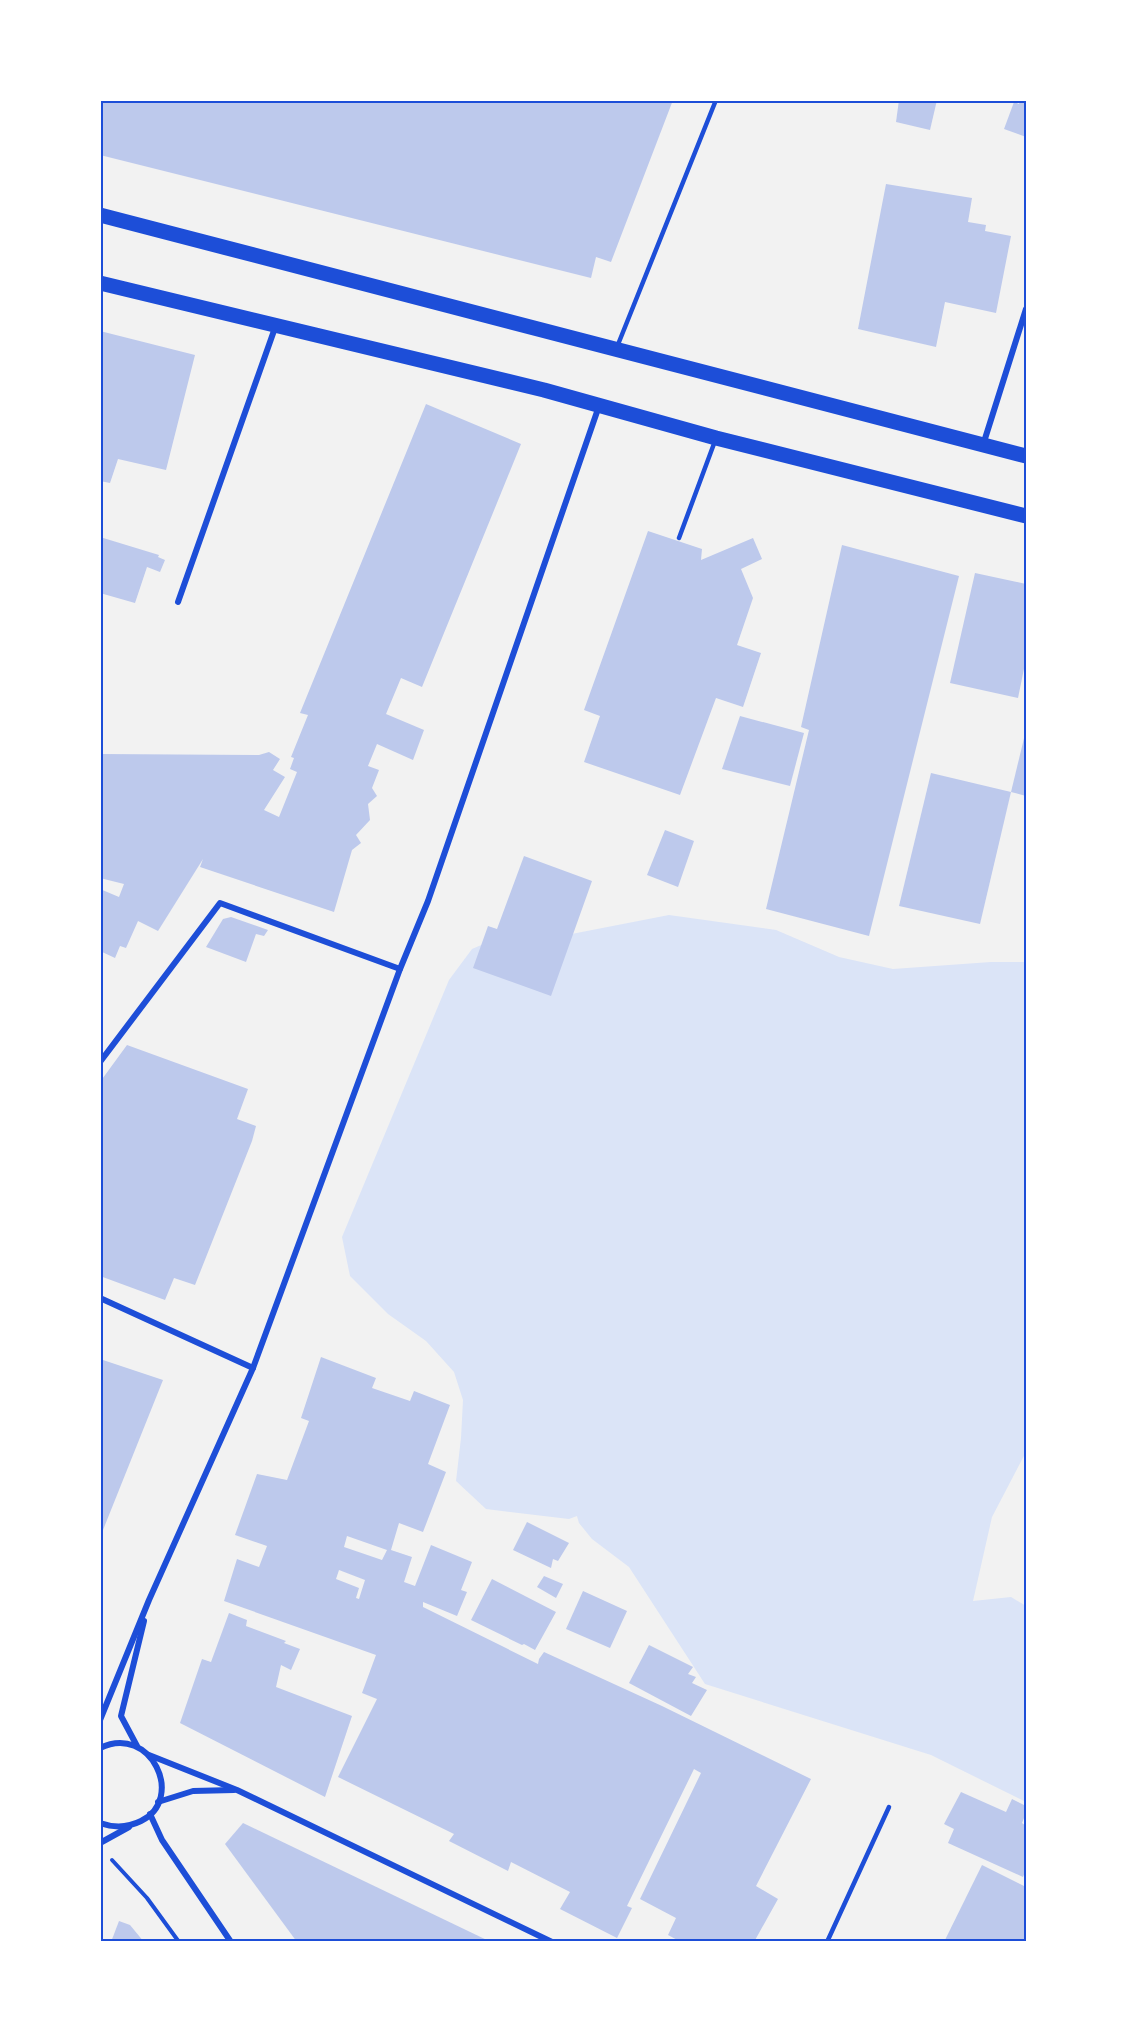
<svg xmlns="http://www.w3.org/2000/svg" width="1127" height="2042" font-family="'Alegreya Sans',sans-serif">
<style>
.green{fill:#dbe4f7}
.building{fill:#bdc9ec;fill-rule:evenodd}
.lines{fill:none;stroke-linecap:round;stroke-linejoin:round}
.path{stroke:#1d4ed8;stroke-width:4}
.service{stroke:#1d4ed8;stroke-width:4.5}
.minor{stroke:#1d4ed8;stroke-width:6}
.primary{stroke:#1d4ed8;stroke-width:15}
.neatline{fill:none;stroke:#1d4ed8;stroke-width:2}
</style>
<rect width="100%" height="100%" fill="#f2f2f2"/>
<polygon class="green" points="669,915 776,930 839,957 893,969 991,962 1026,962 1026,1452 992,1517 973,1601 1011,1597 1026,1606 1026,1802 931,1755 705,1684 629,1567 592,1539 579,1523 577,1516 569,1519 486,1509 456,1481 461,1438 463,1400 454,1372 426,1341 388,1314 350,1276 342,1237 449,980 472,949 507,934 551,938"/>
<g class="building">
<polygon points="100,100 673,100 611,262 596,257 591,278 100,155"/>
<polygon points="899,100 937,100 930,130 896,122"/>
<polygon points="1020,100 1026,100 1026,137 1004,129 1014,102 1019,104"/>
<polygon points="886,184 972,198 968,222 986,225 985,231 1011,236 996,313 945,302 936,347 858,329"/>
<polygon points="100,331 195,355 166,470 118,459 110,483 100,481"/>
<polygon points="426,404 521,444 422,687 401,678 386,714 424,730 413,760 377,744 368,766 379,770 372,788 377,796 368,804 370,820 356,835 361,843 352,850 334,912 200,867 203,859 158,931 138,921 126,948 120,946 115,958 100,951 100,889 119,897 124,884 100,878 100,754 259,755 269,752 280,759 273,770 285,777 264,810 279,817 297,772 290,769 294,758 291,757 308,715 300,713"/>
<polygon points="648,531 702,549 701,560 753,538 762,559 741,569 753,598 737,645 761,653 743,707 716,698 680,795 584,762 600,716 584,710"/>
<polygon points="100,537 159,555 158,557 165,560 160,572 147,567 135,603 100,593"/>
<polygon points="842,545 959,576 869,936 766,909 809,730 801,727"/>
<polygon points="975,573 1026,584 1026,659 1018,698 950,683"/>
<polygon points="740,716 804,733 790,786 722,769"/>
<polygon points="1026,730 1026,796 1011,792"/>
<polygon points="931,773 1011,792 980,924 899,906"/>
<polygon points="665,830 694,841 678,887 647,875"/>
<polygon points="524,856 592,881 551,996 473,968 488,926 497,929"/>
<polygon points="231,917 268,930 264,936 256,934 246,962 206,947 223,919"/>
<polygon points="127,1045 248,1089 237,1119 256,1126 252,1141 195,1285 174,1278 165,1300 100,1276 100,1082"/>
<path d="M 321,1357 L 376,1378 L 372,1388 L 410,1401 L 414,1391 L 450,1405 L 428,1464 L 446,1472 L 423,1532 L 399,1523 L 391,1550 L 412,1557 L 404,1582 L 415,1586 L 431,1545 L 472,1562 L 461,1590 L 467,1592 L 457,1616 L 423,1602 L 423,1607 L 538,1664 L 539,1659 L 544,1652 L 662,1706 L 811,1779 L 756,1886 L 778,1899 L 754,1942 L 681,1942 L 668,1935 L 676,1918 L 640,1899 L 701,1773 L 694,1769 L 627,1906 L 632,1908 L 617,1938 L 560,1909 L 570,1892 L 511,1862 L 508,1871 L 449,1841 L 454,1834 L 338,1777 L 377,1699 L 362,1693 L 376,1655 L 224,1601 L 237,1559 L 259,1567 L 267,1546 L 235,1535 L 257,1474 L 287,1480 L 309,1421 L 301,1418 ZM 347,1536 L 387,1550 L 382,1560 L 344,1547 ZM 339,1570 L 365,1580 L 359,1599 L 356,1598 L 359,1588 L 336,1579 Z"/>
<polygon points="100,1359 163,1380 101,1535 100,1535"/>
<polygon points="527,1522 569,1543 558,1561 553,1559 551,1568 513,1550"/>
<polygon points="544,1576 563,1584 556,1598 537,1587"/>
<polygon points="492,1579 556,1612 535,1650 524,1644 522,1645 471,1620"/>
<polygon points="583,1591 627,1611 610,1648 566,1629"/>
<polygon points="229,1613 247,1620 246,1626 286,1641 284,1643 300,1649 291,1670 281,1665 276,1687 352,1716 325,1797 180,1723 202,1659 211,1662"/>
<polygon points="649,1645 693,1667 688,1674 696,1677 692,1683 707,1690 691,1716 629,1683"/>
<polygon points="961,1792 1006,1812 1012,1799 1026,1806 1026,1813 1022,1823 1026,1826 1026,1870 1023,1877 948,1843 954,1829 944,1824"/>
<polygon points="243,1823 491,1942 297,1942 225,1844"/>
<polygon points="982,1865 1026,1887 1026,1942 944,1942"/>
<polygon points="119,1921 130,1925 144,1942 111,1942"/>
</g>
<g class="lines">
<polyline class="path" points="112,1860 147,1898 179,1942"/>
<g class="service">
<polyline points="617,347 716,100"/>
<polyline points="679,538 715,441"/>
<polyline points="827,1942 889,1807"/>
</g>
<g class="minor">
<polyline points="983,445 1026,309"/>
<polyline points="178,602 276,325"/>
<polyline points="100,1062 220,903 400,969"/>
<polyline points="100,1298 253,1368"/>
<polyline points="100,1720 149,1600 253,1368 400,969 428,901 599,406"/>
<polyline points="137,1746 121,1716 144,1621"/>
<path d="M 100,1748 C 151,1723 186,1799 141,1821 C 127,1828 114,1828 100,1823"/>
<polyline points="149,1755 237,1790 552,1942"/>
<polyline points="158,1802 193,1791 234,1790"/>
<polyline points="150,1814 162,1840 231,1942"/>
<polyline points="100,1843 129,1827"/>
</g>
<g class="primary">
<polyline points="100,215 1026,456"/>
<polyline points="100,283 544,390 716,438 1026,516"/>
</g>
</g>
<rect width="1127" height="2042" fill="none" stroke="#ffffff" stroke-width="204"/>
<rect x="102" y="102" width="923" height="1838" class="neatline"/>
</svg>
